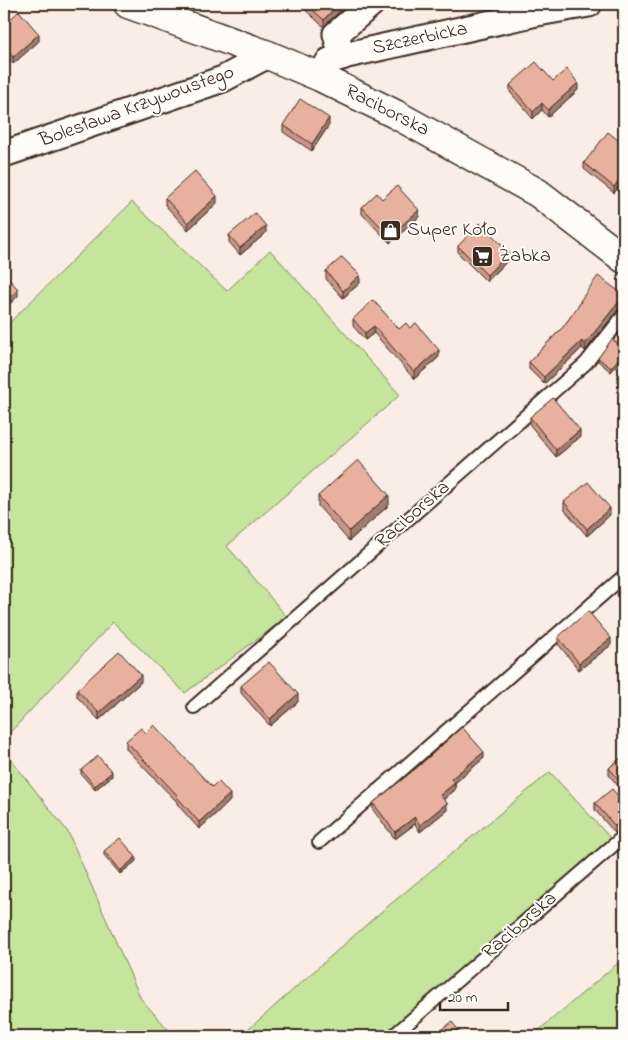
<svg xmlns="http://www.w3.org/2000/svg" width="628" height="1040" font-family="'Indie Flower',sans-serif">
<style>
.green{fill:#c5e49c;stroke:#80875d}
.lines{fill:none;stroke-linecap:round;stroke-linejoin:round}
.lane-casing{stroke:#3b2a1e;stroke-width:16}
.street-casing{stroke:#3b2a1e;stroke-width:29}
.primary-casing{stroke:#3b2a1e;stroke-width:31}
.lane{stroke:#fdfcf7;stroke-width:12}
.street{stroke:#fdfcf7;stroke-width:25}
.primary{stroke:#fdfcf7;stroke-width:28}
.wall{fill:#c89789;stroke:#3b2a1e}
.shaded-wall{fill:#a27b6f;stroke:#3b2a1e}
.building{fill:#e8b09f;stroke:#3b2a1e}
.labels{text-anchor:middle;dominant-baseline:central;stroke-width:4;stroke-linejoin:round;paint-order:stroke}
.street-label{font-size:20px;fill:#3b2a1e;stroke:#fdfcf7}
.poi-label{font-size:20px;fill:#3b2a1e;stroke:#fdfcf7;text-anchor:start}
</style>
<rect width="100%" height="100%" fill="#f9ede5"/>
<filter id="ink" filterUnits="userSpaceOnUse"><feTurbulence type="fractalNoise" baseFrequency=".02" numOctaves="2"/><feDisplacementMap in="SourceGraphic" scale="10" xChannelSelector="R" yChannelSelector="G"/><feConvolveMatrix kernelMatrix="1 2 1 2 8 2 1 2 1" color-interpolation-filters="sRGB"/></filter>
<g filter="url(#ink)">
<g class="green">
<polygon points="132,202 227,291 270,250 400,395 227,546 287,617 185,693 113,622 4,739 4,328"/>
<polygon points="4,751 68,832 141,999 174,1036 4,1036"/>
<polygon points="550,772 615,843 393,1036 241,1036 375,917"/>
<polygon points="624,958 624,1036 532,1036"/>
</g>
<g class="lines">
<defs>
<g id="lane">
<polyline points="194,707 586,363 624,315"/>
<polyline points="319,842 624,576"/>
<polyline points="393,1036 624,836"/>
</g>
<g id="street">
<polyline points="342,57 336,34 371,4"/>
<polyline points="320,77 329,61 347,55 532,14 589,4"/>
<polyline points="4,154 223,79 268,55"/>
</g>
<polyline id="primary" points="128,4 268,55 320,77 395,114 538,193 624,259"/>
</defs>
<use href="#lane" class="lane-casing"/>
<use href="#street" class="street-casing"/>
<use href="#primary" class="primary-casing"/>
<use href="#lane" class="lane"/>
<use href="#street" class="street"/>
<use href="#primary" class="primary"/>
</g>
<g class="wall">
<polygon points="302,4 347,4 347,5 327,23 324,27 302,7"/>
<polygon points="4,25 39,41 13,64 4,54"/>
<polygon points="553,81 578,90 548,117 542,110 533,119 510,92 510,85"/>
<polygon points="283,125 329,125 312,151 283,132"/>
<polygon points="624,145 624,179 614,193 584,169 584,163"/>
<polygon points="165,198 217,203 188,230 165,205"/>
<polygon points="382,199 419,217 390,243 362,214 362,207"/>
<polygon points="266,233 240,255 229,242 229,235"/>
<polygon points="458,246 509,259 487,282 458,253"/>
<polygon points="326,271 360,283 343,298 326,279"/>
<polygon points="624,295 624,306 623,307 618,310 585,351 582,348 544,384 529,369 529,362 563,327 580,305 580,301"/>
<polygon points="353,319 399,329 410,328 439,357 414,379 374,333 365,340 353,326"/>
<polygon points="624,349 611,372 598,361 598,358"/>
<polygon points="530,417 580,437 556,457 530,425"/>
<polygon points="318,496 389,505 349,541 318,506"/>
<polygon points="564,502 610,515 587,536 564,509"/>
<polygon points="558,637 611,645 579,670 558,644"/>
<polygon points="141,682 99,720 77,697 77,690"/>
<polygon points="241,686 298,702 270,726 241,693"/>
<polygon points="146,733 230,801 199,829 177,804 177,802 126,749 126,741"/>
<polygon points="624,755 624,793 609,775 609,768"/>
<polygon points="484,758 455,783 455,790 444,799 447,810 420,832 415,824 395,839 373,810 373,803 420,766 420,765"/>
<polygon points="81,770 112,776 95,790 81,774"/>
<polygon points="595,803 624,803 615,833 595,810"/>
<polygon points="104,851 136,861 120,874 104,855"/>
</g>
<g class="shaded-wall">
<polygon points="341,4 347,4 347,5 327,23 324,27 324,20 327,16"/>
<polygon points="39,34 39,41 13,64 13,57"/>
<polygon points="578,83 578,90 548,117 548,110"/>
<polygon points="542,103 542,110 533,119 533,112"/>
<polygon points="329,118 329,125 312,151 312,144"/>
<polygon points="624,173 624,179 614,193 614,187"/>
<polygon points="217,196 217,203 188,230 188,223"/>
<polygon points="419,210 419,217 390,243 390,236"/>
<polygon points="266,226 266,233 240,255 240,248"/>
<polygon points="509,252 509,259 487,282 487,275"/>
<polygon points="360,275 360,283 343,298 343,291"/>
<polygon points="18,289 18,296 4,310 4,303"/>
<polygon points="624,298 624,306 623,307 618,310 585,351 585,344 618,303"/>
<polygon points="374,326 374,333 365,340 365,333"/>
<polygon points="582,341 582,348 544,384 544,377"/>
<polygon points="439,350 439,357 414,379 414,372"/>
<polygon points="624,352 624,356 611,372 611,368"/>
<polygon points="580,430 580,437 556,457 556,450"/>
<polygon points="389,495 389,505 349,541 349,531"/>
<polygon points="610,508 610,515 587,536 587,529"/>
<polygon points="611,638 611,645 579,670 579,663"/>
<polygon points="141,675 141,682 99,720 99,713"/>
<polygon points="298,694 298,702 270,726 270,719"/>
<polygon points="484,752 484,758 451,786 451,779"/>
<polygon points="112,772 112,776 95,790 95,786"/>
<polygon points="455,783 455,790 440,802 440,795"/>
<polygon points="230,794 230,801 199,829 199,822"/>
<polygon points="447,803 447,810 420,832 420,825"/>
<polygon points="415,817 415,824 395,839 395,832"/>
<polygon points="624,819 624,826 615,833 615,826"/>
<polygon points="136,857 136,861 120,874 120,871"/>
</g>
<g class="building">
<polygon points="306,4 341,4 327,16 324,20"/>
<polygon points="19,11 39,34 13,57 4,47 4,25"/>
<polygon points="536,62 553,81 567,69 578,83 548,110 542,103 533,112 510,85"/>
<polygon points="300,99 329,118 312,144 283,125"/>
<polygon points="608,132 624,145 624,173 614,187 584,163"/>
<polygon points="195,171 217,196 188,223 165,198"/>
<polygon points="397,186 419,210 390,236 362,207 377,193 382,199"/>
<polygon points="255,213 266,226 240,248 229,235"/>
<polygon points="480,223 509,252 487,275 458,246"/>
<polygon points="342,257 360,275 343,291 326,271"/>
<polygon points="4,274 18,289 4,303"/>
<polygon points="598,276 624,295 624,298 623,300 618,303 585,344 582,341 544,377 529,362 563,327 581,302 580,301"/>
<polygon points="373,300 399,329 406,323 410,328 416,323 439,350 414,372 374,326 365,333 353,319"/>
<polygon points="612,339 624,349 624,352 611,368 598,358"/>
<polygon points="553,398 580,430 556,450 530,417"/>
<polygon points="358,460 389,495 349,531 318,496"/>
<polygon points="588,482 610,508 587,529 564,502"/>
<polygon points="588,611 611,638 579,663 558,637"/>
<polygon points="119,651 141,675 99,713 77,690"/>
<polygon points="269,662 298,694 270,719 241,686"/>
<polygon points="154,725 212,787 218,781 230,794 199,822 177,797 178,796 126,741 141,728 146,733"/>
<polygon points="462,727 484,752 451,779 455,783 440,795 447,803 420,825 415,817 395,832 373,803 420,765"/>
<polygon points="624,755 624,786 609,768"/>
<polygon points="98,756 112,772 95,786 81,770"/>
<polygon points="612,789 624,803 624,819 615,826 595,803"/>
<polygon points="120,838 136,857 120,871 104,851"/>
<polygon points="452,1022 463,1036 434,1036"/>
</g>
</g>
<defs>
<symbol id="shop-square" viewBox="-11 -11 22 22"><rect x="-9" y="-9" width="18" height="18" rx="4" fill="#3b2a1e" stroke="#fdfcf7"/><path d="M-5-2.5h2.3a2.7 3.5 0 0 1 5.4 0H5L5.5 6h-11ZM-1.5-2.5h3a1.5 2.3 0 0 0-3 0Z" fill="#fff"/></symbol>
<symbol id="supermarket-square" viewBox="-11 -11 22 22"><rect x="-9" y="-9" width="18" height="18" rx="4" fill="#3b2a1e" stroke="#fdfcf7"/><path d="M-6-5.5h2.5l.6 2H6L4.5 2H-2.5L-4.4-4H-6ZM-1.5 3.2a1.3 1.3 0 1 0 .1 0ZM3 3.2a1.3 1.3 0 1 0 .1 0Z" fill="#fff"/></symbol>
</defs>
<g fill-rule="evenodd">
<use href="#shop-square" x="378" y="218" width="25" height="25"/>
<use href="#supermarket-square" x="470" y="244" width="25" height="25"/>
</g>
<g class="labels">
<g class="street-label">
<text transform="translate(420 39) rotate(-12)">Szczerbicka</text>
<text transform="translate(137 107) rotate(-20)">Bolesława Krzywoustego</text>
<text transform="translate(387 111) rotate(27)">Raciborska</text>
<text transform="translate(413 515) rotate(-41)">Raciborska</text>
<text transform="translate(520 926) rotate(-41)">Raciborska</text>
</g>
<g class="poi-label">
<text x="407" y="230">Super Koło</text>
<text x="499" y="256">Żabka</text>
</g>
</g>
<rect width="628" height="1040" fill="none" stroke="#fdfcf7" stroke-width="20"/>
<rect x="10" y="10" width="608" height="1020" fill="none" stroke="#3b2a1e" stroke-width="2" filter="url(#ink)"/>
<path d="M440 1002v8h68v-8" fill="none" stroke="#3b2a1e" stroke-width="2.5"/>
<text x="448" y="1002" font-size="15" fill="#3b2a1e" stroke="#fdfcf7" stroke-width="4" paint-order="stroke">20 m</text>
</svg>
